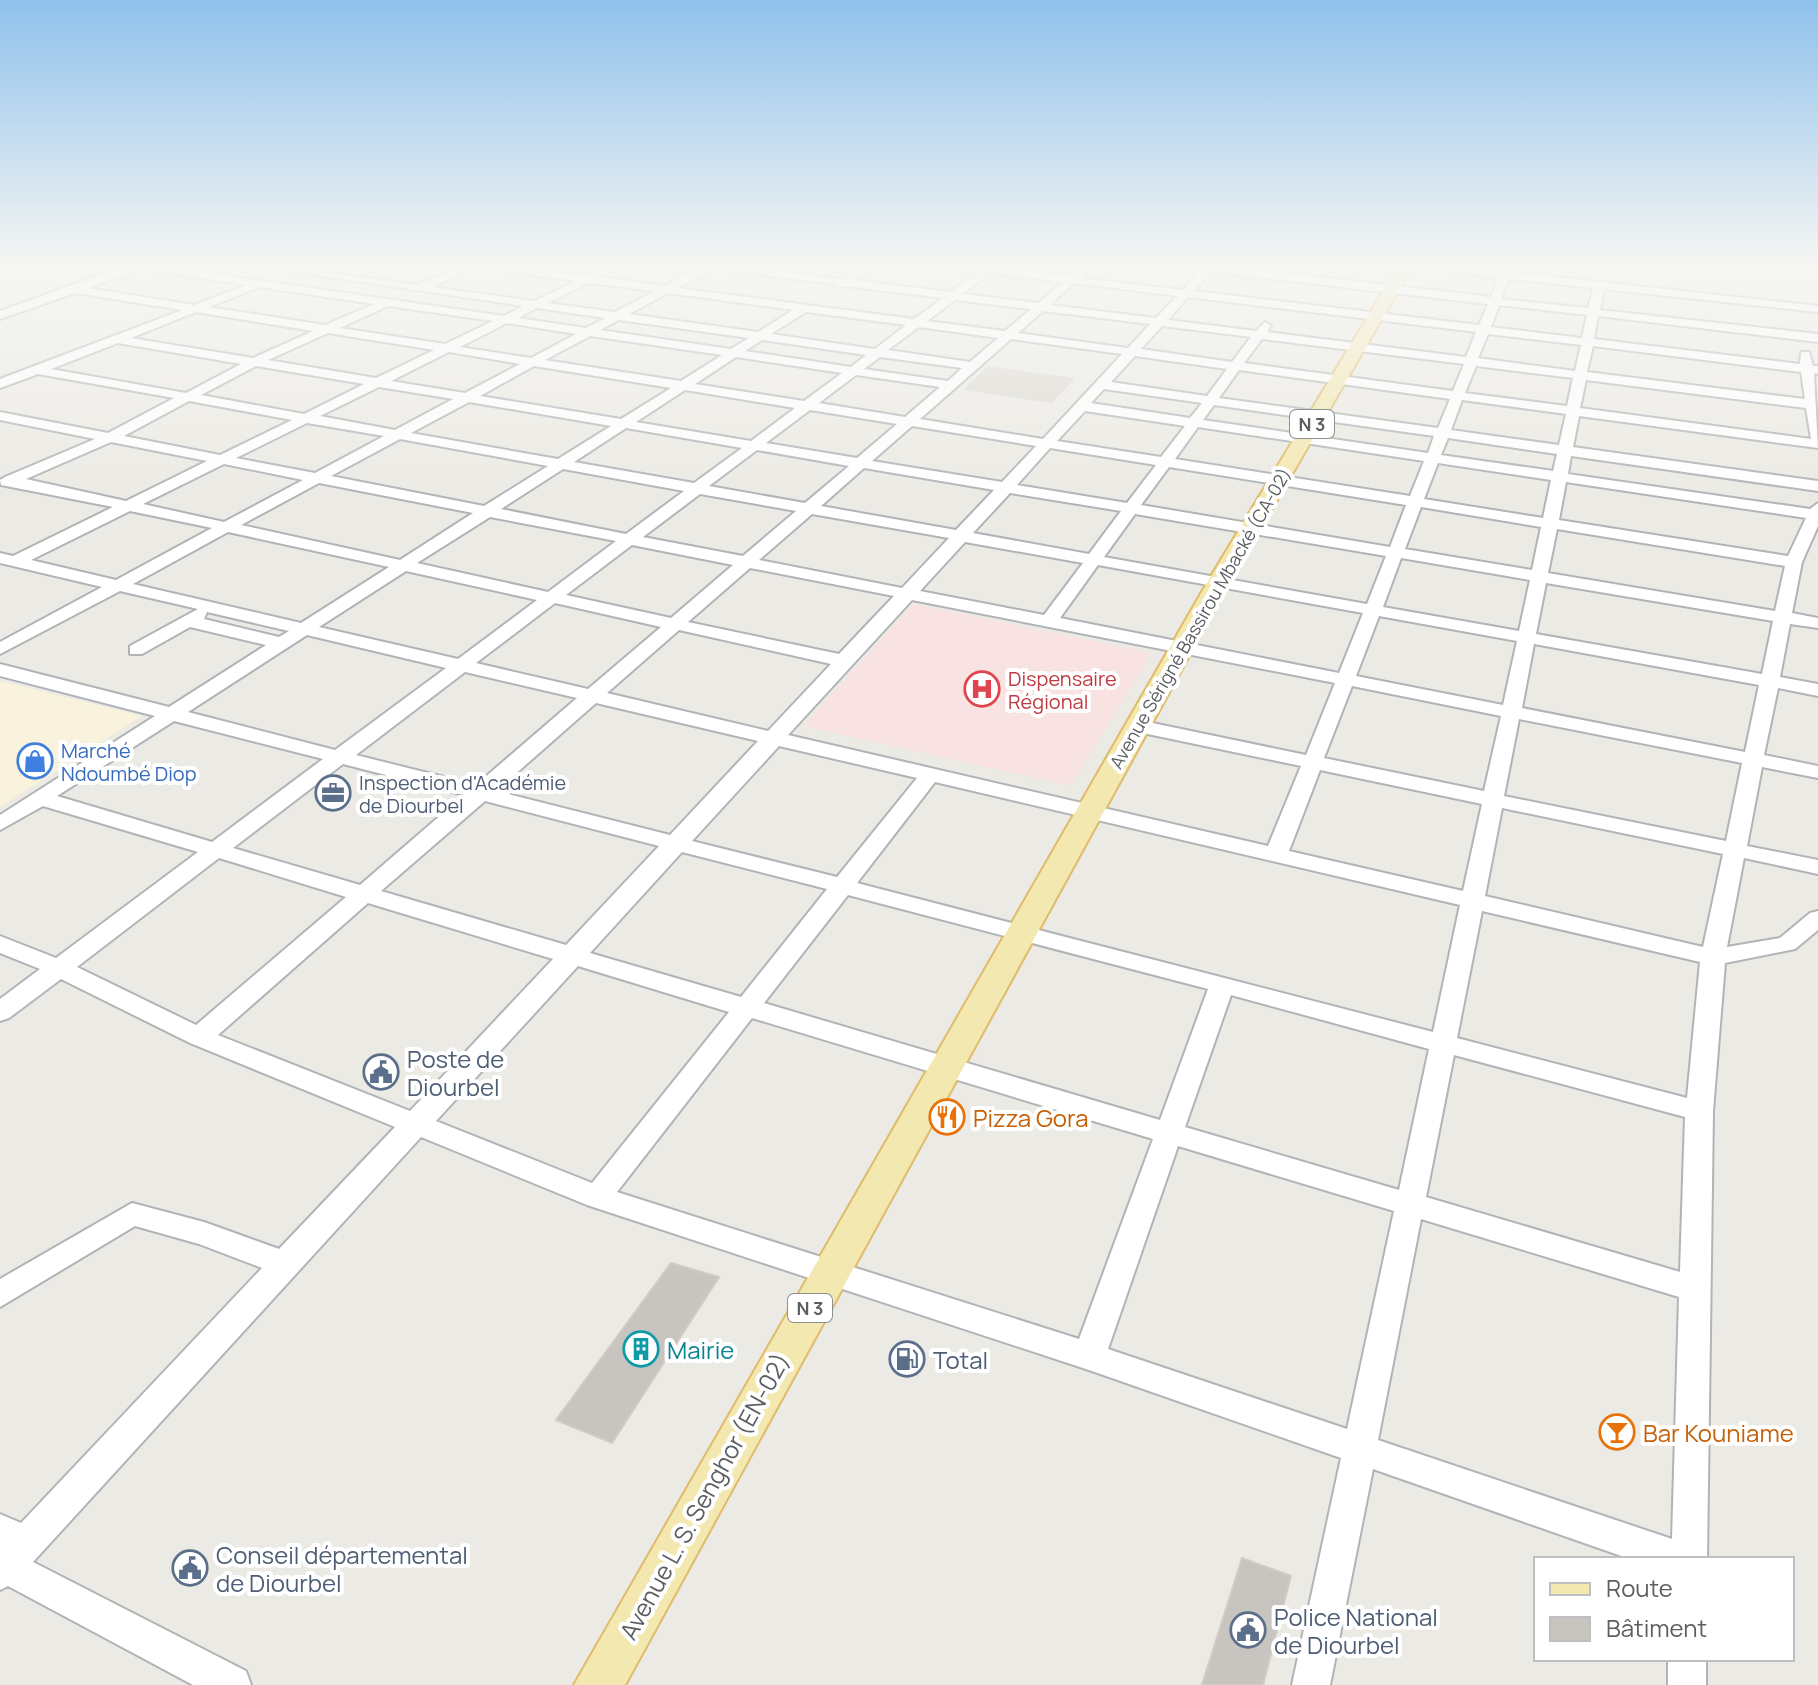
<svg xmlns="http://www.w3.org/2000/svg" width="1818" height="1685" font-family="Manrope,sans-serif">
<style>
.commercial{fill:#f9f2dc}
.education{fill:#dcd9d2}
.medical{fill:#f8e3e2}
.building{fill:#c8c5c0;stroke:#d0ccc3;stroke-width:2}
.lines{fill:none;stroke-linecap:round;stroke-linejoin:round}
.minor-casing{stroke:#b1b4b7;stroke-width:4}
.major-casing{stroke:#dfbb6a;stroke-width:4}
.minor{fill:#fff;fill-rule:evenodd}
.major{fill:#f4e8b1;fill-rule:evenodd}
.labels{text-anchor:middle;dominant-baseline:central;stroke-width:8;stroke-linejoin:round;paint-order:stroke}
.shield{fill:#fff;stroke:#8d8f91;stroke-width:2}
.shield-label{font-size:18px;font-weight:bold;fill:#5c5f62}
.far-street-label{font-size:18px;fill:#5c5f62;stroke:#fff}
.health-label{font-size:20px;fill:#be3a42;stroke:#fff;text-anchor:start}
.shop-label{font-size:20px;fill:#366cbe;stroke:#fff;text-anchor:start}
.service-label{font-size:20px;fill:#4e5e75;stroke:#fff;text-anchor:start}
.near-service-label{font-size:24px;fill:#4e5e75;stroke:#fff;text-anchor:start}
.near-food-label{font-size:24px;fill:#c56008;stroke:#fff;text-anchor:start}
.near-culture-label{font-size:24px;fill:#0d838f;stroke:#fff;text-anchor:start}
.near-street-label{font-size:24px;fill:#5c5f62;stroke:#fff}
</style>
<rect width="100%" height="100%" fill="#eceae4"/>
<polygon class="commercial" points="0,681 142,716 0,807"/>
<polygon class="education" points="987,366 1075,378 1052,403 963,390"/>
<polygon class="medical" points="913,604 1151,653 1071,786 803,726"/>
<g class="building">
<polygon points="671,1263 719,1277 612,1443 556,1420"/>
<polygon points="1242,1558 1291,1576 1263,1685 1202,1685"/>
</g>
<g class="lines">
<defs>
<g id="minor">
<path d="M 128,265 L 152,265 L 504,316 L 523,306 L 249,265 L 274,265 L 417,285 L 465,265 L 504,265 L 586,276 L 608,265 L 621,265 L 600,277 L 665,286 L 701,265 L 728,265 L 841,279 L 864,265 L 876,265 L 854,280 L 950,292 L 978,272 L 944,265 L 999,265 L 997,268 L 1069,276 L 1083,265 L 1094,265 L 1081,278 L 1183,290 L 1200,271 L 1172,265 L 1217,265 L 1491,297 L 1499,278 L 1407,265 L 1501,271 L 1504,265 L 1514,265 L 1511,272 L 1818,306 L 1818,312 L 1604,289 L 1600,310 L 1818,334 L 1818,342 L 1598,316 L 1594,339 L 1800,364 L 1801,352 L 1809,352 L 1813,366 L 1818,366 L 1818,374 L 1814,373 L 1818,448 L 1579,416 L 1573,447 L 1818,481 L 1818,491 L 1571,456 L 1568,474 L 1810,509 L 1818,503 L 1818,526 L 1802,562 L 1792,613 L 1818,618 L 1818,628 L 1790,624 L 1780,677 L 1818,684 L 1818,696 L 1778,688 L 1764,755 L 1818,766 L 1818,778 L 1762,767 L 1747,846 L 1818,860 L 1818,874 L 1744,858 L 1727,947 L 1780,938 L 1810,913 L 1818,911 L 1818,930 L 1795,949 L 1725,963 L 1713,1111 L 1707,1559 L 1630,1559 L 1373,1469 L 1330,1685 L 1292,1685 L 1341,1458 L 1089,1370 L 587,1205 L 421,1137 L 33,1562 L 246,1671 L 251,1685 L 193,1685 L 8,1586 L 0,1590 L 0,1514 L 21,1523 L 262,1268 L 199,1244 L 135,1226 L 0,1307 L 0,1279 L 132,1203 L 204,1222 L 279,1249 L 395,1127 L 190,1043 L 61,979 L 9,1018 L 0,1021 L 0,999 L 40,969 L 0,953 L 0,936 L 56,958 L 198,852 L 43,806 L 0,830 L 0,815 L 155,716 L 0,676 L 0,664 L 169,707 L 266,645 L 190,627 L 142,654 L 130,654 L 130,646 L 198,609 L 120,591 L 0,654 L 0,642 L 102,587 L 0,563 L 0,553 L 13,556 L 113,507 L 1,485 L 0,480 L 5,477 L 95,439 L 0,420 L 0,412 L 108,433 L 174,398 L 38,374 L 0,388 L 0,379 L 182,310 L 75,293 L 0,319 L 0,311 ZM 478,266 L 483,268 L 576,281 L 534,301 L 432,287 ZM 142,269 L 246,285 L 194,305 L 88,288 ZM 713,269 L 834,284 L 839,288 L 845,286 L 943,298 L 914,319 L 678,288 ZM 1211,272 L 1488,304 L 1479,325 L 1194,291 ZM 990,273 L 1063,282 L 1038,303 L 963,294 ZM 1509,279 L 1593,288 L 1588,308 L 1501,299 ZM 589,283 L 655,291 L 615,312 L 548,303 ZM 1074,283 L 1177,296 L 1156,318 L 1050,305 ZM 260,287 L 374,304 L 325,325 L 209,307 ZM 668,293 L 793,310 L 758,332 L 629,314 ZM 1188,297 L 1476,332 L 1466,357 L 1267,332 L 1271,326 L 1265,322 L 1256,331 L 1168,320 ZM 955,300 L 1031,309 L 1005,331 L 927,321 ZM 1499,305 L 1587,315 L 1582,338 L 1491,327 ZM 388,306 L 493,321 L 445,344 L 340,328 ZM 537,308 L 605,318 L 586,328 L 518,318 ZM 1043,311 L 1150,324 L 1128,348 L 1018,333 ZM 196,312 L 313,331 L 253,358 L 131,338 ZM 806,312 L 906,325 L 875,349 L 771,334 ZM 619,320 L 749,338 L 731,349 L 600,330 ZM 507,323 L 576,334 L 531,358 L 460,347 ZM 1162,326 L 1251,337 L 1232,362 L 1141,349 ZM 919,327 L 998,338 L 970,362 L 888,350 ZM 328,333 L 434,350 L 376,378 L 268,360 ZM 1488,334 L 1581,345 L 1575,371 L 1478,358 ZM 590,336 L 722,355 L 681,381 L 545,360 ZM 1011,339 L 1122,354 L 1043,439 L 920,419 ZM 1262,339 L 1464,364 L 1453,391 L 1244,363 ZM 762,340 L 866,355 L 851,367 L 745,351 ZM 118,343 L 241,364 L 186,393 L 51,369 ZM 1593,346 L 1801,372 L 1805,399 L 1587,372 ZM 449,352 L 520,364 L 465,393 L 391,381 ZM 1135,356 L 1227,369 L 1207,396 L 1111,382 ZM 736,357 L 842,373 L 804,401 L 695,384 ZM 880,357 L 962,368 L 948,381 L 864,369 ZM 256,366 L 364,384 L 304,414 L 201,395 ZM 534,366 L 671,388 L 621,419 L 480,396 ZM 1476,366 L 1573,378 L 1567,406 L 1465,393 ZM 1239,370 L 1450,399 L 1438,428 L 1219,398 ZM 856,375 L 940,387 L 905,417 L 819,403 ZM 1586,380 L 1806,408 L 1811,439 L 1580,408 ZM 379,387 L 453,399 L 395,430 L 320,416 ZM 1104,389 L 1202,403 L 1190,418 L 1091,403 ZM 685,390 L 795,408 L 751,441 L 636,422 ZM 1462,400 L 1566,414 L 1559,445 L 1451,430 ZM 189,401 L 292,420 L 220,455 L 124,436 ZM 469,402 L 611,426 L 558,459 L 411,433 ZM 1214,405 L 1434,436 L 1428,453 L 1203,420 ZM 810,410 L 897,424 L 857,458 L 766,443 ZM 1085,411 L 1185,426 L 1161,457 L 1057,441 ZM 307,423 L 384,436 L 315,473 L 236,458 ZM 912,426 L 1036,446 L 1002,482 L 872,461 ZM 1198,427 L 1424,461 L 1410,496 L 1175,459 ZM 626,428 L 742,448 L 694,483 L 574,462 ZM 1448,438 L 1557,454 L 1553,471 L 1441,455 ZM 400,439 L 548,466 L 484,506 L 331,476 ZM 111,442 L 207,461 L 126,501 L 26,479 ZM 1050,448 L 1156,465 L 1127,503 L 1017,485 ZM 757,450 L 849,466 L 805,503 L 709,486 ZM 1438,463 L 1551,480 L 1543,518 L 1424,499 ZM 224,464 L 303,480 L 224,522 L 143,504 ZM 1169,467 L 1406,505 L 1390,547 L 1141,505 ZM 864,468 L 994,490 L 956,530 L 821,506 ZM 563,469 L 684,491 L 626,534 L 501,509 ZM 1566,482 L 1806,518 L 1788,556 L 1559,520 ZM 319,483 L 473,513 L 400,560 L 241,525 ZM 1010,493 L 1121,511 L 1089,554 L 973,533 ZM 700,494 L 796,511 L 743,556 L 643,537 ZM 1421,507 L 1541,527 L 1532,570 L 1405,549 ZM 130,511 L 212,528 L 116,580 L 31,560 ZM 812,514 L 949,538 L 902,588 L 759,560 ZM 1135,514 L 1386,556 L 1367,604 L 1104,557 ZM 490,517 L 616,541 L 548,592 L 417,563 ZM 1557,529 L 1785,566 L 1775,611 L 1548,573 ZM 228,532 L 389,567 L 301,623 L 133,584 ZM 965,542 L 1083,563 L 1044,615 L 920,591 ZM 632,545 L 733,565 L 671,618 L 566,595 ZM 1401,558 L 1530,580 L 1519,631 L 1383,607 ZM 1098,565 L 1363,613 L 1339,673 L 1060,618 ZM 750,568 L 894,596 L 839,654 L 688,622 ZM 406,571 L 537,600 L 458,659 L 319,627 ZM 1546,583 L 1773,621 L 1762,674 L 1536,634 ZM 912,600 L 1335,683 L 1306,755 L 1138,720 L 1128,726 L 1138,732 L 1301,766 L 1268,846 L 788,735 ZM 555,603 L 661,627 L 588,689 L 476,663 ZM 207,612 L 289,631 L 279,637 L 204,619 ZM 1379,616 L 1517,641 L 1503,705 L 1356,676 ZM 679,630 L 831,664 L 768,731 L 607,693 ZM 307,635 L 446,668 L 335,750 L 188,712 ZM 1534,644 L 1759,685 L 1745,752 L 1522,708 ZM 465,672 L 577,698 L 476,785 L 356,755 ZM 1352,686 L 1501,716 L 1484,791 L 1324,758 ZM 596,703 L 758,741 L 670,835 L 496,791 ZM 1519,719 L 1742,763 L 1726,841 L 1504,796 ZM 174,721 L 323,759 L 212,842 L 57,796 ZM 779,746 L 917,778 L 837,877 L 692,841 ZM 343,764 L 464,795 L 360,885 L 233,848 ZM 1320,770 L 1482,804 L 1463,891 L 1289,851 ZM 935,782 L 1460,905 L 1433,1032 L 857,883 ZM 485,801 L 659,846 L 566,945 L 381,891 ZM 1502,808 L 1723,854 L 1703,947 L 1485,896 ZM 682,852 L 827,889 L 741,997 L 590,953 ZM 219,858 L 346,897 L 196,1025 L 77,967 ZM 848,895 L 1208,989 L 1160,1120 L 764,1003 ZM 368,903 L 553,959 L 410,1111 L 218,1035 ZM 1482,911 L 1700,962 L 1687,1098 L 1457,1038 ZM 578,966 L 729,1012 L 592,1183 L 436,1121 ZM 1231,995 L 1429,1049 L 1399,1190 L 1185,1127 ZM 752,1018 L 1153,1139 L 1079,1339 L 617,1192 ZM 1454,1055 L 1685,1117 L 1680,1272 L 1426,1197 ZM 1178,1146 L 1394,1211 L 1347,1429 L 1108,1349 ZM 1421,1219 L 1679,1297 L 1672,1539 L 1378,1440 Z"/>
<rect x="1668" y="1659" width="38" height="26"/>
</g>
<polygon id="major" points="1399,265 1413,265 1229,583 625,1685 574,1685 1207,583"/>
</defs>
<use href="#minor" class="minor-casing"/>
<use href="#major" class="major-casing"/>
<use href="#minor" class="minor"/>
<use href="#major" class="major"/>
</g>
<linearGradient id="sky" x2="0" y2="1"><stop stop-color="#90c2ed"/><stop offset="0.53" stop-color="#f6f6f3"/><stop offset="1" stop-color="#f6f6f3" stop-opacity="0"/></linearGradient>
<rect width="1818" height="500" fill="url(#sky)"/>
<defs>
<symbol id="hospital-ring" viewBox="-11 -11 22 22"><circle r="9.5" fill="#fff" stroke="#e0444e" stroke-width="1.5"/><path d="M-5-5h3v3.5h4V-5h3V5h-3V1.5h-4V5h-3Z" fill="#e0444e"/></symbol>
<symbol id="shop-ring" viewBox="-11 -11 22 22"><circle r="9.5" fill="#fff" stroke="#3f7fe0" stroke-width="1.5"/><path d="M-5-2.5h2.3a2.7 3.5 0 0 1 5.4 0H5L5.5 6h-11ZM-1.5-2.5h3a1.5 2.3 0 0 0-3 0Z" fill="#3f7fe0"/></symbol>
<symbol id="office-ring" viewBox="-11 -11 22 22"><circle r="9.5" fill="#fff" stroke="#5c6f8a" stroke-width="1.5"/><path d="M-6-3h4V-5.5h4V-3h4V5H-6ZM-1-4.5V-3h2v-1.5ZM-6 0V1H6V0Z" fill="#5c6f8a"/></symbol>
<symbol id="civic-ring" viewBox="-11 -11 22 22"><circle r="9.5" fill="#fff" stroke="#5c6f8a" stroke-width="1.5"/><path d="M-.6-6.5H3V-4.5H.6V-3L4-1V1h2V6H-6V1h2V-1L-.6-3ZM-1.2 2.5V6h2.4V2.5Z" fill="#5c6f8a"/></symbol>
<symbol id="restaurant-ring" viewBox="-11 -11 22 22"><circle r="9.5" fill="#fff" stroke="#e8710a" stroke-width="1.5"/><path d="M-5-6h1v4h1v-4h1v4h1v-4h1v5L-1.5 .5V6h-2V.5L-5-1ZM5-6V6H3V1.5H1.5Q1.5-4 5-6Z" fill="#e8710a"/></symbol>
<symbol id="building-ring" viewBox="-11 -11 22 22"><circle r="9.5" fill="#fff" stroke="#0f9aa8" stroke-width="1.5"/><path d="M-4-6H4V6H1V3H-1V6H-4ZM-2.5-4.3h1.7v1.8h-1.7ZM.8-4.3h1.7v1.8H.8ZM-2.5-1h1.7V.8h-1.7ZM.8-1h1.7V.8H.8Z" fill="#0f9aa8"/></symbol>
<symbol id="fuel-ring" viewBox="-11 -11 22 22"><circle r="9.5" fill="#fff" stroke="#5c6f8a" stroke-width="1.5"/><path d="M-5.5-6h7V0h2V4h1.3V-2.5L3-4.5l.8-.8L6-3V5H2.5V1h-1V6h-7ZM-4.2-4.7v3.2H.2V-4.7Z" fill="#5c6f8a"/></symbol>
<symbol id="bar-ring" viewBox="-11 -11 22 22"><circle r="9.5" fill="#fff" stroke="#e8710a" stroke-width="1.5"/><path d="M-6-5H6L.8 .8V4.5H3.5V6h-7V4.5H-.8V.8Z" fill="#e8710a"/></symbol>
</defs>
<g fill-rule="evenodd">
<use href="#hospital-ring" x="962" y="669" width="40" height="40"/>
<use href="#shop-ring" x="15" y="741" width="40" height="40"/>
<use href="#office-ring" x="313" y="773" width="40" height="40"/>
<use href="#civic-ring" x="361" y="1052" width="40" height="40"/>
<use href="#restaurant-ring" x="927" y="1097" width="40" height="40"/>
<use href="#building-ring" x="621" y="1329" width="40" height="40"/>
<use href="#fuel-ring" x="887" y="1339" width="40" height="40"/>
<use href="#bar-ring" x="1597" y="1412" width="40" height="40"/>
<use href="#civic-ring" x="170" y="1548" width="40" height="40"/>
<use href="#civic-ring" x="1228" y="1610" width="40" height="40"/>
</g>
<g class="labels">
<g class="shield">
<rect x="1290" y="410" width="44" height="28" rx="6"/>
<rect x="788" y="1294" width="44" height="28" rx="6"/>
</g>
<g class="shield-label">
<text x="1312" y="424">N 3</text>
<text x="810" y="1308">N 3</text>
</g>
<g class="far-street-label">
<text transform="translate(1200 618) rotate(-60)">Avenue Sérigné Bassirou Mbacké (CA-02)</text>
</g>
<g class="health-label">
<text x="1008" y="678">Dispensaire<tspan x="1008" dy="23">Régional</tspan></text>
</g>
<g class="shop-label">
<text x="61" y="750">Marché<tspan x="61" dy="23">Ndoumbé Diop</tspan></text>
</g>
<g class="service-label">
<text x="359" y="782">Inspection d'Académie<tspan x="359" dy="23">de Diourbel</tspan></text>
</g>
<g class="near-service-label">
<text x="407" y="1058">Poste de<tspan x="407" dy="28">Diourbel</tspan></text>
<text x="933" y="1359">Total</text>
<text x="216" y="1554">Conseil départemental<tspan x="216" dy="28">de Diourbel</tspan></text>
<text x="1274" y="1616">Police National<tspan x="1274" dy="28">de Diourbel</tspan></text>
</g>
<g class="near-food-label">
<text x="973" y="1117">Pizza Gora</text>
<text x="1643" y="1432">Bar Kouniame</text>
</g>
<g class="near-culture-label">
<text x="667" y="1349">Mairie</text>
</g>
<g class="near-street-label">
<text transform="translate(704 1496) rotate(-61)">Avenue L. S. Senghor (EN-02)</text>
</g>
</g>
<rect x="1534" y="1557" width="260" height="104" fill="#ffffff" stroke="#bebfc0" stroke-width="2"/>
<rect x="1550" y="1583" width="40" height="12" fill="#f4e8b1" stroke="#bebfc0" stroke-width="2"/>
<text x="1606" y="1597" font-size="24" fill="#5c5f62">Route</text>
<rect x="1550" y="1617" width="40" height="24" fill="#c8c5c0" stroke="#bebfc0" stroke-width="2"/>
<text x="1606" y="1637" font-size="24" fill="#5c5f62">Bâtiment</text>
</svg>
